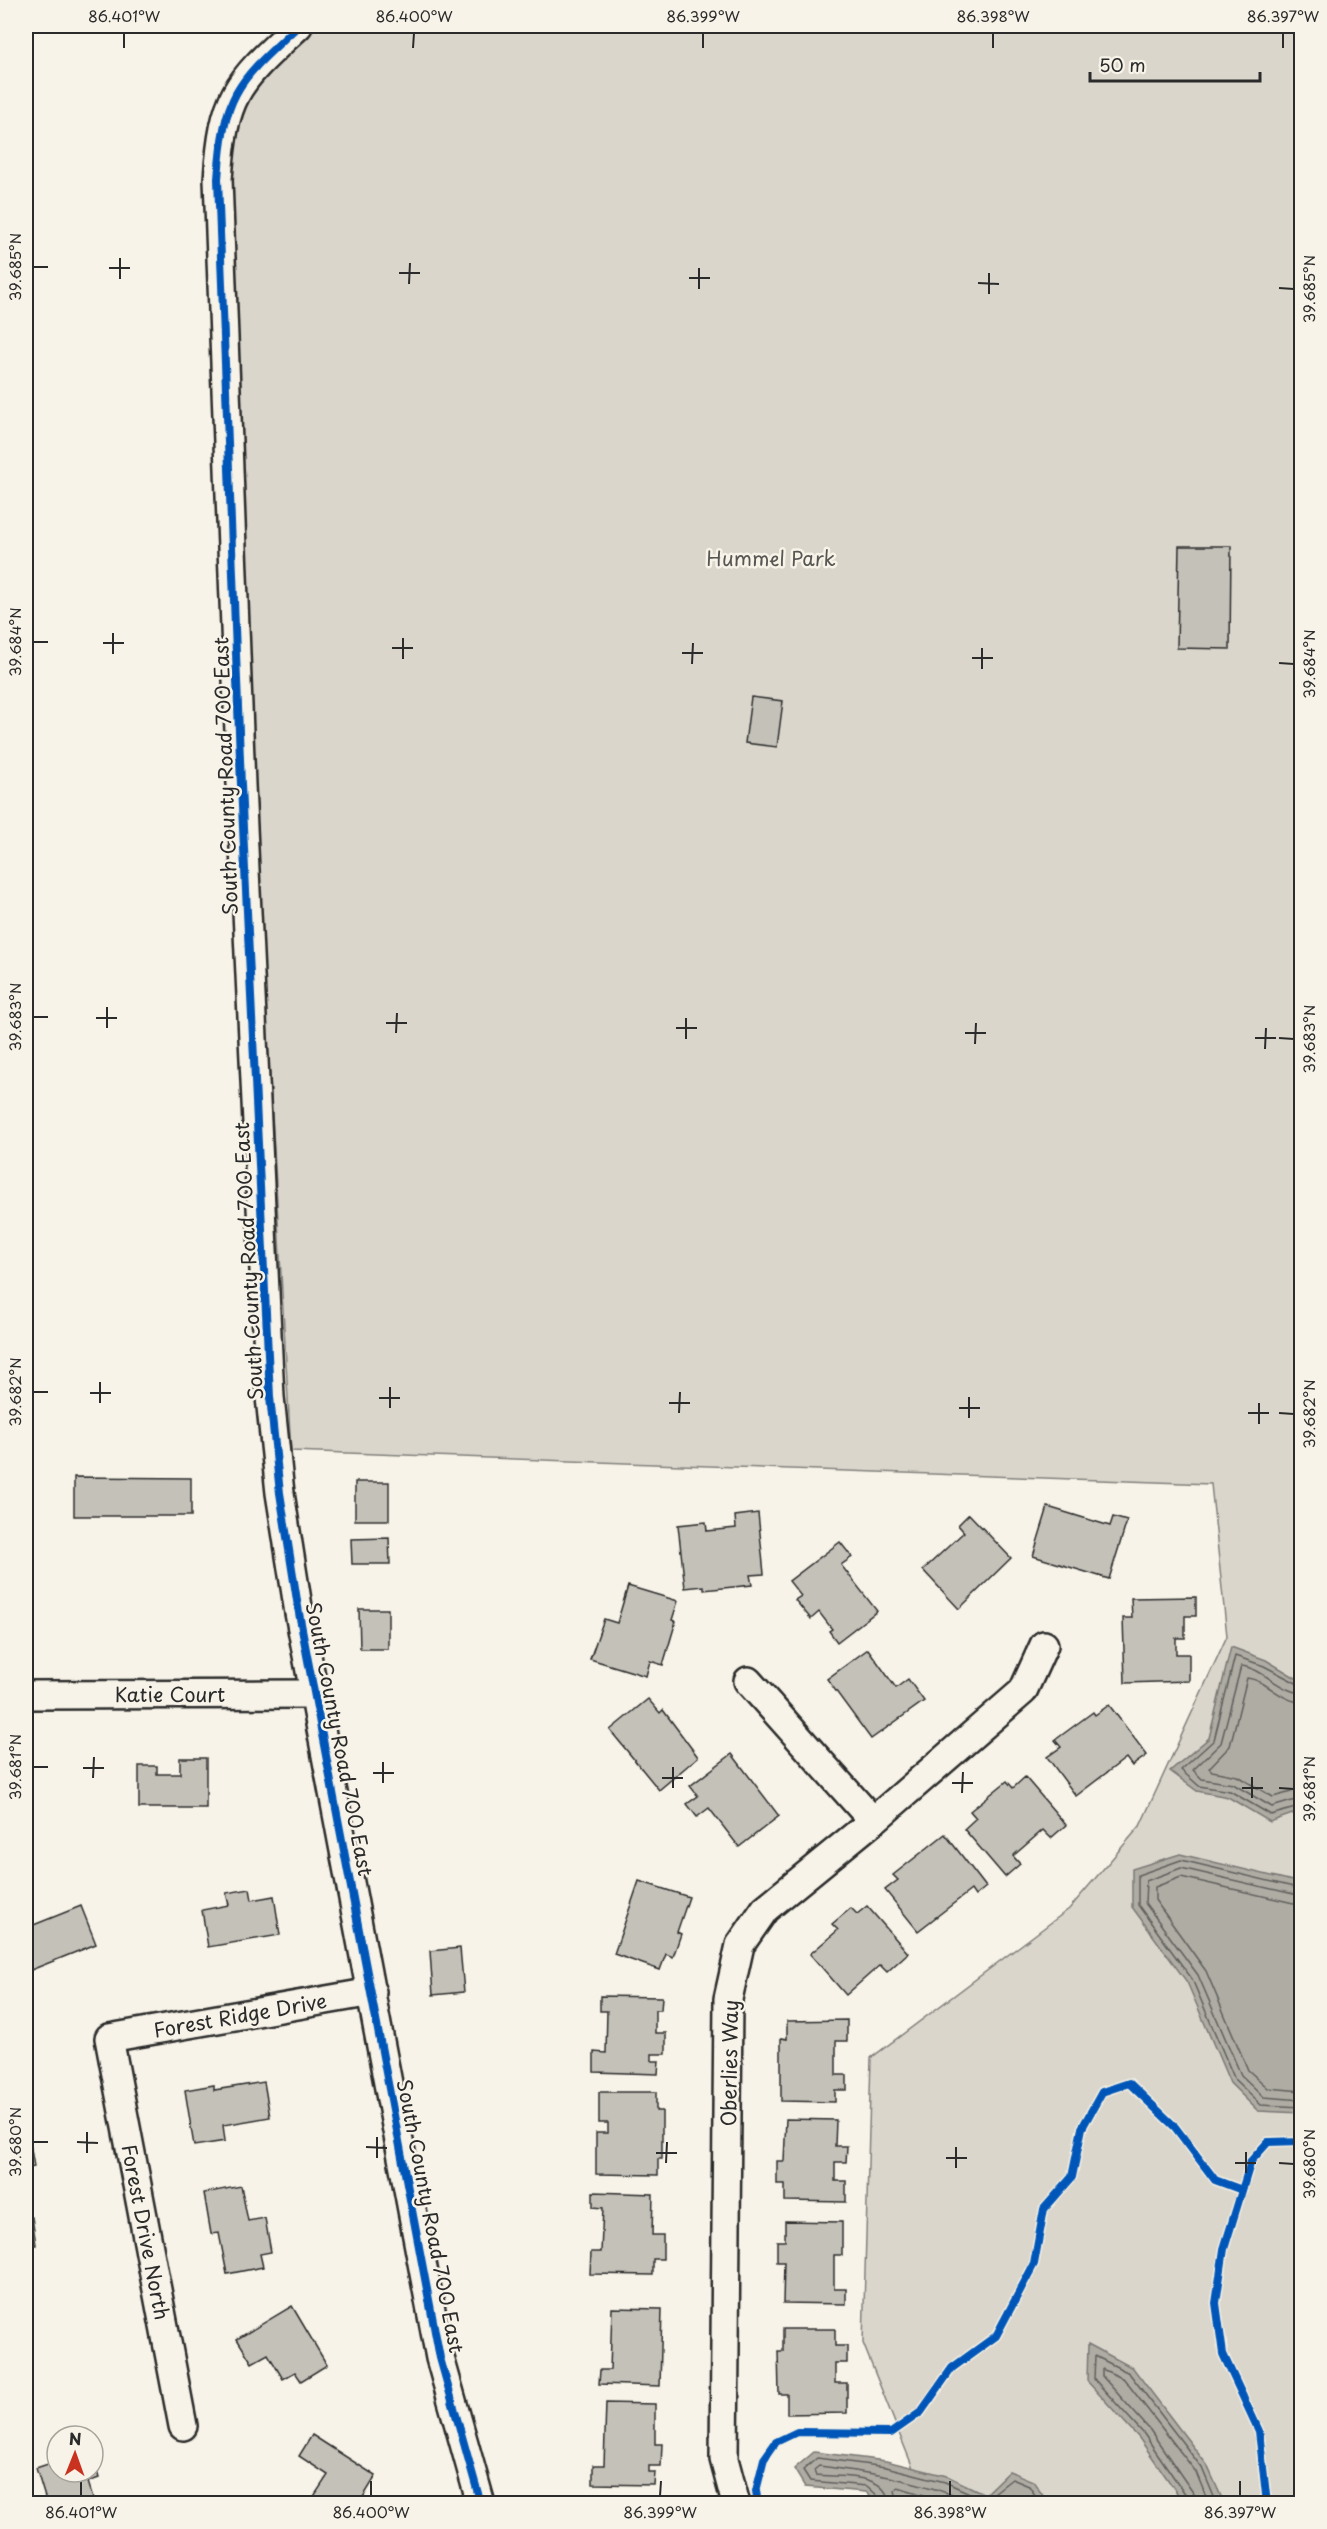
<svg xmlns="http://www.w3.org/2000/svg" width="1327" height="2529" font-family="'Playpen Sans',sans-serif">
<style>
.green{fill:#dad6cc;stroke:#82807c;stroke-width:1.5}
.water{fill:#afaca4;stroke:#7a7874;stroke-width:1.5}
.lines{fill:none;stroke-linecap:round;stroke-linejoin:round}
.shore{stroke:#605f5b;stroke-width:1.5}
.building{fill:#c4c1b9;stroke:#2b2b2b;stroke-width:1.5}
.minor-casing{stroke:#2b2b2b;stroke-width:32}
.minor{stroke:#f7f3e8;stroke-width:27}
.cycleway-casing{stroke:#f7f3e8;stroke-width:11}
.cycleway{stroke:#0057b8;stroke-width:8}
.ticks{fill:none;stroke:#2b2b2b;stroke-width:2}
.labels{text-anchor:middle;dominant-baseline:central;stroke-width:5;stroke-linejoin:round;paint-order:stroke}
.park-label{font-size:20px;fill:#575653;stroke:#f7f3e8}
.street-label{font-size:20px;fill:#2b2b2b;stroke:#f7f3e8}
.neatline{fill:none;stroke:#2b2b2b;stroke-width:2}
.ticks-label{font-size:15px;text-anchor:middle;fill:#2b2b2b}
</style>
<rect width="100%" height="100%" fill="#f7f3e8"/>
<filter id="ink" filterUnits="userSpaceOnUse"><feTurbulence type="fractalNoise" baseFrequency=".0167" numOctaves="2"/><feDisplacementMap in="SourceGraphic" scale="12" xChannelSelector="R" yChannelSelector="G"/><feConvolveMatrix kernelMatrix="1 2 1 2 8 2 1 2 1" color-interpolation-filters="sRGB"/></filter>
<g filter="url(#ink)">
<polygon class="green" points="297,26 1301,26 1301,2503 927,2503 863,2343 871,2058 1069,1909 1140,1826 1227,1636 1211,1484 291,1451 222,226 235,122 273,48"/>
<g class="water">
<polygon points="1231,1647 1266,1660 1301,1681 1301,1811 1270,1822 1228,1797 1197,1791 1170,1771 1209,1738"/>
<polygon points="1180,1854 1301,1883 1301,2113 1258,2111 1230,2083 1187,1982 1132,1907 1132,1869"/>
<polygon points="1088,2344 1133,2368 1207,2465 1224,2503 1184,2503 1139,2438 1087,2381"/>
<polygon points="814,2452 886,2461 947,2476 985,2494 1009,2471 1033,2481 1048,2503 877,2503 866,2492 805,2487 794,2469"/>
</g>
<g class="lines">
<g class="shore">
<polyline points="1302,1686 1264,1666 1235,1656 1214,1740 1181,1770 1199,1786 1230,1791 1271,1815 1302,1806"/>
<path d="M 1302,1693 C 1280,1692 1263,1668 1241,1666 L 1221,1743 L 1193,1770 L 1202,1779 L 1233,1784 L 1272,1807 L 1302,1798"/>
<path d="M 1302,1702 C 1281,1702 1267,1680 1247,1678 L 1230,1746 L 1209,1768 L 1212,1771 L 1237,1776 L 1273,1797 L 1302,1789"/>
<polyline points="1302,1889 1181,1860 1138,1875 1138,1905 1192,1979 1235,2080 1261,2105 1302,2107"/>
<polyline points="1302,1896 1181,1868 1146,1881 1145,1903 1198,1975 1241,2075 1264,2097 1302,2100"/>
<polyline points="1302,1905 1181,1877 1155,1887 1155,1900 1206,1971 1248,2070 1268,2088 1302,2091"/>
<polyline points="881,2504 880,2498 867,2486 810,2481 803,2470 817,2458 886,2467 945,2482 985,2500 1012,2479 1029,2486 1041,2504"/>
<path d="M 889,2504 C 887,2471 839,2478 816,2475 L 814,2470 L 819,2466 C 874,2473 924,2481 974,2504"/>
<polyline points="898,2504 895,2490 898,2487 953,2504"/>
<polyline points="1189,2504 1188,2498 1144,2434 1094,2379 1095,2356 1129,2373 1202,2468 1217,2504"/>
<polyline points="1196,2504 1194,2494 1150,2430 1102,2376 1102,2369 1124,2379 1196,2472 1209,2504"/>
</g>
</g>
<g class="building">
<polygon points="1179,546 1231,546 1230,649 1177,648"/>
<polygon points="751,697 783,701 777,747 745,743"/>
<polygon points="74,1477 191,1478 191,1516 74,1516"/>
<rect x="355" y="1482" width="34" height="38"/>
<polygon points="1048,1507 1110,1526 1113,1517 1127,1521 1109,1579 1033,1556"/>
<polygon points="758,1513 764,1574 750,1575 752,1585 704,1590 704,1586 685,1588 678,1525 706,1522 707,1531 736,1528 735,1516"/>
<polygon points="969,1514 1011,1558 959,1609 923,1570 964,1532 958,1525"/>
<polygon points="389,1538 390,1564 352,1564 351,1539"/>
<polygon points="840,1542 852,1557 841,1565 877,1611 837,1642 829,1631 832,1629 819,1612 811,1619 795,1600 801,1596 789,1581"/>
<polygon points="628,1586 678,1601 672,1620 676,1621 663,1665 650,1661 646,1676 590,1659 604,1619 617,1623"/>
<polygon points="1196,1597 1196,1616 1185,1616 1185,1638 1176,1638 1176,1654 1189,1654 1189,1681 1125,1683 1123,1618 1132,1618 1131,1598"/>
<polygon points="359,1609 388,1609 388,1649 360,1649"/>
<polygon points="868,1649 896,1688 908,1679 924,1701 871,1739 827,1679"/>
<polygon points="648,1699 660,1713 663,1710 698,1757 659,1790 610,1730"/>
<polygon points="1109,1705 1147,1755 1132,1766 1126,1758 1076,1796 1047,1757 1061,1747 1055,1740 1093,1712 1095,1715"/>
<polygon points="732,1754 779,1816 739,1847 709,1808 697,1817 687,1804 698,1796 690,1786"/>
<polygon points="180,1758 206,1758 206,1808 139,1808 139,1766 157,1766 157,1774 180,1774"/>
<polygon points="1025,1777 1066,1825 1051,1838 1043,1830 1013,1856 1020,1864 1005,1877 964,1829 976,1818 970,1811 1007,1781 1013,1788"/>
<polygon points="945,1834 986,1887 975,1896 971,1890 918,1931 885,1890 898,1880 893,1875"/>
<polygon points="639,1881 689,1897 677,1932 681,1934 673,1957 666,1954 660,1970 614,1954"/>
<polygon points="250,1889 252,1900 274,1896 280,1935 208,1947 202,1910 229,1905 226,1893"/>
<polygon points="81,1906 96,1944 31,1970 26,1957 26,1928"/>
<polygon points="867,1906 908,1953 887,1972 880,1965 846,1995 810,1954 838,1930 832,1924 851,1908 857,1914"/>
<polygon points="460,1948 464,1992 433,1995 430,1951"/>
<polygon points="600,1996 662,1997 661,2010 655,2010 655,2033 666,2033 666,2054 652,2054 652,2061 659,2061 658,2074 594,2072 594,2052 606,2053 607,2011 600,2011"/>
<polygon points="847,2020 847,2041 836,2041 836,2075 847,2075 847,2090 835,2090 835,2102 781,2101 781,2038 787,2039 787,2021"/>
<polygon points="264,2082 270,2117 223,2125 225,2141 194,2146 185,2090 214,2085 214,2090"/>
<polygon points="599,2092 656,2092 656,2111 662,2111 662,2159 658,2159 658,2175 596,2174 596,2133 608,2133 608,2123 599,2123"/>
<polygon points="26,2119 34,2167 26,2169"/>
<polygon points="786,2119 836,2120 835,2146 847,2146 846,2162 835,2162 835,2181 846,2181 846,2202 785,2201 785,2184 777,2184 777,2161 784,2161"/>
<polygon points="241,2186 248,2221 265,2218 271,2252 260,2254 263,2267 227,2274 219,2233 211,2234 204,2193"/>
<polygon points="593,2192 653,2194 652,2235 663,2235 663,2259 653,2259 653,2275 590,2274 591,2252 601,2252 603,2208 593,2207"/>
<polygon points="32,2217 36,2245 26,2247 26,2218"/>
<polygon points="785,2221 842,2222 842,2255 834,2255 834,2289 846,2289 846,2304 783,2303 784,2262 777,2262 777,2241 785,2241"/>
<polygon points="292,2306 327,2365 301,2381 295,2372 283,2379 268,2354 252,2363 237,2339"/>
<polygon points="612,2308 662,2309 660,2386 599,2384 600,2370 610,2370"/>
<polygon points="783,2329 835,2329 835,2346 847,2346 847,2363 835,2363 835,2383 847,2383 847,2413 787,2414 787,2394 779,2394 778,2351 783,2351"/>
<polygon points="606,2403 655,2404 655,2444 662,2444 661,2466 649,2466 649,2472 655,2472 654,2485 593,2484 593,2465 604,2465"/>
<polygon points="312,2435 376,2476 359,2504 309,2504 328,2475 299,2456"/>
<polygon points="93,2458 99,2478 88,2482 95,2504 47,2504 36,2468 57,2461 57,2472 93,2472"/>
</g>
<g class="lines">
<defs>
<g id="minor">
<path d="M 298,26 C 237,83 224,92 218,179 L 241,785 L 270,1397 L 280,1493 L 299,1613 L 440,2358 L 481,2504"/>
<polyline points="748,1681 873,1821"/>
<polyline points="26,1695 315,1694"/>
<polyline points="183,2426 109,2038 372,1992"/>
<polyline points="736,2504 724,2459 728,1999 740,1945 765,1909 873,1821 1023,1691 1044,1645"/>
</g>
</defs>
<use href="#minor" class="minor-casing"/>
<use href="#minor" class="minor"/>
<defs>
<g id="cycleway">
<path d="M 298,26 C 237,83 224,92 218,179 L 241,785 L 270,1397 L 280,1493 L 299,1613 L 440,2358 L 481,2504"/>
<polyline points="758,2504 756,2491 764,2459 776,2442 797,2432 891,2433 921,2412 952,2368 996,2336 1034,2264 1044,2209 1072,2177 1082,2128 1102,2092 1129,2083 1175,2127 1215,2180 1242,2190"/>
<polyline points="1267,2504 1259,2431 1223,2354 1216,2303 1224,2249 1251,2161 1268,2142 1302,2141"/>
</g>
</defs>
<use href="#cycleway" class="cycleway-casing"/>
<use href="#cycleway" class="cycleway"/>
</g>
</g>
<path class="ticks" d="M 124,48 L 124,33M 413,48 L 414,33M 703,48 L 703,33M 993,48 L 993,33M 1283,48 L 1283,33M 33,267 L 48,267M 109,268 L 130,268M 399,273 L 420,273M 689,278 L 710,278M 120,279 L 120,258M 978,283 L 999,284M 409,284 L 410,263M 1279,288 L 1294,289M 699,289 L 699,268M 989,294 L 989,273M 33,642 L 48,642M 103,643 L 124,643M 392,648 L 413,648M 682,653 L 703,653M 113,654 L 113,633M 972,658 L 993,658M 403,659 L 403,638M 1279,663 L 1294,664M 692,664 L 693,643M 982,669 L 982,648M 33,1017 L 48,1017M 96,1018 L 117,1018M 386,1023 L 407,1023M 107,1028 L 107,1007M 676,1028 L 697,1028M 396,1033 L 397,1013M 965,1033 L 986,1033M 1255,1038 L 1276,1038M 1279,1038 L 1294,1039M 686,1039 L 686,1018M 975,1044 L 976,1023M 1265,1049 L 1266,1028M 33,1392 L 48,1392M 90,1393 L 111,1393M 379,1398 L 400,1398M 100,1403 L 100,1382M 669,1403 L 690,1403M 390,1408 L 390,1387M 959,1408 L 980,1408M 679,1413 L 680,1392M 1248,1413 L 1269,1413M 1279,1413 L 1294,1414M 969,1418 L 969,1397M 1259,1424 L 1259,1403M 33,1767 L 48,1767M 83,1768 L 104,1768M 373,1773 L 394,1773M 93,1778 L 94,1757M 662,1778 L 683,1778M 383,1783 L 383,1762M 952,1783 L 973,1783M 673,1788 L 673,1767M 1242,1788 L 1263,1788M 1279,1788 L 1294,1789M 962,1793 L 963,1772M 1252,1798 L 1252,1777M 33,2142 L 48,2142M 77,2142 L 98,2143M 366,2147 L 387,2148M 87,2153 L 87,2132M 656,2153 L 677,2153M 377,2158 L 377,2137M 946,2158 L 967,2158M 666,2163 L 667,2142M 1235,2163 L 1256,2163M 1279,2163 L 1294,2164M 956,2168 L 956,2147M 1246,2173 L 1246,2152M 81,2496 L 81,2481M 371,2496 L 371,2481M 660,2496 L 661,2481M 950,2496 L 950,2481M 1240,2496 L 1240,2481"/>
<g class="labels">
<g class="park-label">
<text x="771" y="558">Hummel Park</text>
</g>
<g class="street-label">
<text transform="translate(225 776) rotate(-92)">South County Road 700 East</text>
<text transform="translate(248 1261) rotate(-93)">South County Road 700 East</text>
<text x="170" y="1694">Katie Court</text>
<text transform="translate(340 1739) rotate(79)">South County Road 700 East</text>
<text transform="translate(240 2015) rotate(-10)">Forest Ridge Drive</text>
<text transform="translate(729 2063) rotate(-89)">Oberlies Way</text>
<text transform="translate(431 2216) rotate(79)">South County Road 700 East</text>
<text transform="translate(146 2232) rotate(79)">Forest Drive North</text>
</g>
</g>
<rect width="1327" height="2529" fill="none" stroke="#f7f3e8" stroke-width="66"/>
<g transform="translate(75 2454) rotate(1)"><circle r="28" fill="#f7f3e8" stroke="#a5a39c" stroke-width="1.5"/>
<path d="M0-4.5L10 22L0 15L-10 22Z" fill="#c8321e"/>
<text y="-9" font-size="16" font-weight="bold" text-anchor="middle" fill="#2b2b2b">N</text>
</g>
<path d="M1090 72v9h170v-9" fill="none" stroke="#2b2b2b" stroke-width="3"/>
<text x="1099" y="72" font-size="18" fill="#2b2b2b" stroke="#f7f3e8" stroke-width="4.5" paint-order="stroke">50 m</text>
<rect x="33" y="33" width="1261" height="2463" class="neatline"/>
<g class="ticks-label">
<text x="124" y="22">86.401°W</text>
<text x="414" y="22">86.400°W</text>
<text x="703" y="22">86.399°W</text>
<text x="993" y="22">86.398°W</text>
<text x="1283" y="22">86.397°W</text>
<text transform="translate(16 267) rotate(-90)" y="5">39.685°N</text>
<text transform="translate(1310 289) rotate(-90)" y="5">39.685°N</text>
<text transform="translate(16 642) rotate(-90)" y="5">39.684°N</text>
<text transform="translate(1310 664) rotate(-90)" y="5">39.684°N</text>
<text transform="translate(16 1017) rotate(-90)" y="5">39.683°N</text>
<text transform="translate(1310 1039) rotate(-90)" y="5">39.683°N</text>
<text transform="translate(16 1392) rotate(-90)" y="5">39.682°N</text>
<text transform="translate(1310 1414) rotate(-90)" y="5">39.682°N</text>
<text transform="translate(16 1767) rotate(-90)" y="5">39.681°N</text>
<text transform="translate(1310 1789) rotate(-90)" y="5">39.681°N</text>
<text transform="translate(16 2142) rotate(-90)" y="5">39.680°N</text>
<text transform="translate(1310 2164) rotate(-90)" y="5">39.680°N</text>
<text x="81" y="2518">86.401°W</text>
<text x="371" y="2518">86.400°W</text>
<text x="660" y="2518">86.399°W</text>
<text x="950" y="2518">86.398°W</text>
<text x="1240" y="2518">86.397°W</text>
</g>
</svg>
